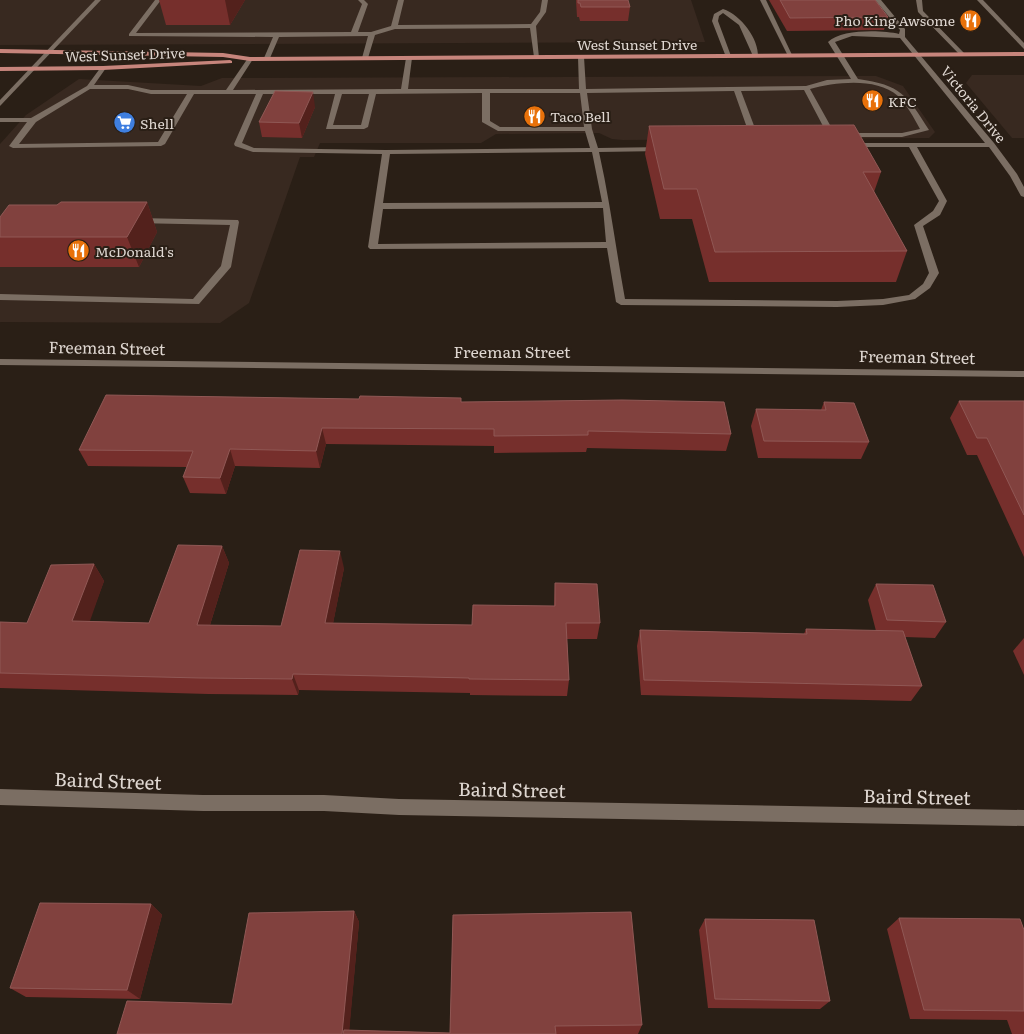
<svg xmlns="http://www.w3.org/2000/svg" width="1024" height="1034" font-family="Literata,serif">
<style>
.commercial{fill:#382920}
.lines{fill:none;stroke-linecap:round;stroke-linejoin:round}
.minor{fill:#7b6e63;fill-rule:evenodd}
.major{fill:#c7857c;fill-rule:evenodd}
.wall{fill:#762f2c}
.shaded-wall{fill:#53211c}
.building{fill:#81413e;stroke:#905855}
.labels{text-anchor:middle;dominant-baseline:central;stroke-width:4;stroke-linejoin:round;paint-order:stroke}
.far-poi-label{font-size:14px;fill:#dfd7d1;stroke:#2a1f16;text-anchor:start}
.far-street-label{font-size:14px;fill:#dfd7d1;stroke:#2a1f16}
.street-label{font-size:16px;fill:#dfd7d1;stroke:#2a1f16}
.near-street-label{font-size:19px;fill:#dfd7d1;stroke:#2a1f16}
</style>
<rect width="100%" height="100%" fill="#2a1f16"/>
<g class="commercial">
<polygon points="0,0 691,0 705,42 0,45"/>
<polygon points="972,75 1024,75 1024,138 1012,138 966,83"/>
<polygon points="876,76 903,86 935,132 929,138 623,140 612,139 599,133 496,134 481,143 320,143 314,157 300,157 249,303 220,323 0,322 0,144 26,115 79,79 201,86 222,78"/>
</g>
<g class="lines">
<g class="minor">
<polygon points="95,0 101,0 0,106 0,100"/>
<polygon points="155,0 161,0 136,33 351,32 362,4 358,0 364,0 368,4 358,32 371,32 391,26 398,0 404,0 398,25 531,24 540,12 542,0 548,0 546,12 536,26 539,58 534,57 530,28 395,29 375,35 368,58 365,60 362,58 368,36 279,37 270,58 267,60 264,58 273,37 129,36 129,34"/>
<polygon points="760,0 766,0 793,57 788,56"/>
<path d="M 875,0 L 881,0 L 905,29 L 905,37 L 994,143 L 1017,174 L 1024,187 L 1024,197 L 1021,196 L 1010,176 L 989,147 L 917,147 L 947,201 L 940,215 L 923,226 L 939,273 L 930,288 L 915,299 L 883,305 L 837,307 L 621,305 L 616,302 L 607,248 L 370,249 L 368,247 L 382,154 L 253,152 L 235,146 L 234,144 L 256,94 L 194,94 L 165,144 L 161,146 L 13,148 L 9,146 L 27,122 L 0,122 L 0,118 L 31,118 L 87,86 L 101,67 L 106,68 L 94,85 L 128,85 L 151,90 L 226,90 L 248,58 L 250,57 L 253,59 L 233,90 L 401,89 L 406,58 L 409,56 L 412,58 L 408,89 L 579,89 L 578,57 L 581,55 L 584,57 L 586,89 L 806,86 L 827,80 L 851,79 L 828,42 C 841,29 882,30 899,34 L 900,30 ZM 852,36 L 900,38 L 985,143 L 840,143 L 810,89 C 836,82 876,77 898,96 C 907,105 914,118 920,129 L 902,133 L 845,133 L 841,135 L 842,137 L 902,137 L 929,130 C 907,95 901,85 858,79 L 835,42 ZM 90,89 L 128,89 L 151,94 L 187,94 L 158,142 L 19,144 L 36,122 ZM 804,90 L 834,147 L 909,147 L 939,201 L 933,211 L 914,225 L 929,273 L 923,284 L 909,295 L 883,299 L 837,301 L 625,299 C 616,250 610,201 599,152 L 663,151 L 667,149 L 663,147 L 598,148 L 592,129 L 587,93 L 734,91 L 751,139 L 755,141 L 759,139 L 741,91 ZM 482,93 L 482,122 L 498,131 L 585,131 L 590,148 L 386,150 L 254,148 L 242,143 L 263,94 L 335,94 L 326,129 L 364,129 L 368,127 L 376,94 ZM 490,93 L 580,93 L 584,127 L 500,127 L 490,121 ZM 342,94 L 369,94 L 361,125 L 333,125 ZM 592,152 L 602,202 L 383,203 L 390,154 ZM 603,208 L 606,242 L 378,244 L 383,209 Z"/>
<polygon points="916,0 922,0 923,11 964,53 964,55 960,55 918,12"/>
<polygon points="977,0 983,0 1024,43 1024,49"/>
<path d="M 723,9 C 741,15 759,39 758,57 L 753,56 L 739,25 L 723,13 L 719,16 L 718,21 L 731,56 L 726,57 L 712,21 L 714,14 Z"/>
<polygon points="137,218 238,220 239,222 231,267 199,304 0,300 0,294 193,299 221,266 230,225 134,223 134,219"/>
<polygon points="0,359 1024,371 1024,377 0,365"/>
<polygon points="0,789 203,795 324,795 399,799 1024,810 1024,826 399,815 324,811 203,811 0,805"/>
</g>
<g class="major">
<polygon points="0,49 223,53 250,57 1024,52 1024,56 250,61 223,57 0,53"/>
<polygon points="230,60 232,61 232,63 103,70 0,71 0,67 103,66"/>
</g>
</g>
<g class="wall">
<polygon points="159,0 245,0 230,25 166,25"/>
<polygon points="576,0 628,0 630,7 628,21 580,21 579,17 577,17"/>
<polygon points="769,0 875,0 888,17 884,30 787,31"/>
<polygon points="315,107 302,138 262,137 259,122"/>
<polygon points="649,126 881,172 874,192 907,251 896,282 709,282 692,219 660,219 645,154"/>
<polygon points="147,202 157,232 139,267 0,267 0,217 57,205"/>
<polygon points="959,401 1024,401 1024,557 977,455 967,455 950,418"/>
<polygon points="461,402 731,434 726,451 587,448 586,452 494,453 494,446 326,444 320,468 235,466 226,494 190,493 183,477 187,467 88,466 79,450"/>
<polygon points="824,402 869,442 861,459 758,458 751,426 756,409 821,410"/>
<polygon points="222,546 229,563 210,625 281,626 344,568 333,623 472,625 554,606 555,583 600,623 597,639 567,639 569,680 567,696 470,695 470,693 299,690 298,695 208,694 0,688 0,622 27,623 94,564 104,581 89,621 149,623"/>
<polygon points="876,584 946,622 935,638 905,637 922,686 911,701 641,695 637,646 640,630 804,634 806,629 876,631 868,600"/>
<polygon points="1024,638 1024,675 1013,651"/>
<polygon points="151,904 162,915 140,999 26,997 10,988"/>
<polygon points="354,911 359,922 349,1030 450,1033 453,915 642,1025 638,1034 117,1034 232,1004"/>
<polygon points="899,918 1024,930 1024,1034 1012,1034 1007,1020 910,1019 887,929"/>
<polygon points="705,919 830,1001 820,1009 708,1008 699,930"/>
</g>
<g class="shaded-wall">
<polygon points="225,0 245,0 230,25"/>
<polygon points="313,92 315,107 302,138 299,123"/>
<polygon points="147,202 157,232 139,267 127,237"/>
<polygon points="322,428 326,444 320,468 316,451"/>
<polygon points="230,449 235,466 226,494 220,478"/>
<polygon points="222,546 229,563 205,641 197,625"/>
<polygon points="340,551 344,568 330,639 325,623"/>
<polygon points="94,564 104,581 84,638 72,621"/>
<polygon points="293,674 299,690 298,695 292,679"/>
<polygon points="151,904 162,915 140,999 127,990"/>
<polygon points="354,911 359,922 349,1034 342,1034"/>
</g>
<g class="building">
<polygon points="578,0 628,0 630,7 581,7 580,3 578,3"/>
<polygon points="780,0 875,0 888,17 790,18"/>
<polygon points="275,91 313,92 299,123 259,122"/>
<polygon points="854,125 881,172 863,172 907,251 715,252 697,189 664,189 649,126"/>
<polygon points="61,202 147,202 127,237 0,237 0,217 9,205 57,205"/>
<polygon points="106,395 359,399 360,396 461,398 461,402 622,400 724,402 731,434 588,431 588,435 494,436 494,429 322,428 316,451 230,449 220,478 183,477 193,451 79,450"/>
<polygon points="959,401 1024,401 1024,515 987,438 977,438"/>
<polygon points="824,402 854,403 869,442 764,441 756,409 826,410"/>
<polygon points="178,545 222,546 197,625 281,626 300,550 340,551 325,623 472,625 473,605 555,606 555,583 597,584 600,623 566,623 569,680 469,679 469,678 293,674 292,679 200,678 0,673 0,622 27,623 51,565 94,564 72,621 149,623"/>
<polygon points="876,584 933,585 946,622 887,620"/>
<polygon points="806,629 903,631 922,686 644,680 640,630 807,634"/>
<polygon points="40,903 151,904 127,990 10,988"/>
<polygon points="354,911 342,1034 117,1034 127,1001 232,1004 249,913"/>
<polygon points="631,912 642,1025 555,1026 556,1034 343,1034 344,1030 450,1033 453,915"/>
<polygon points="899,918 1020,919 1024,930 1024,1011 924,1010"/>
<polygon points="705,919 814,920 830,1001 715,999"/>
</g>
<defs>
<symbol id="restaurant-disc" viewBox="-11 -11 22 22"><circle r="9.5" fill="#e8710a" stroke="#2a1f16"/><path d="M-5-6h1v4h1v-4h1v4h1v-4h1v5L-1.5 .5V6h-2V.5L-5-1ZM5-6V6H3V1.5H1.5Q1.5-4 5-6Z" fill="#fff"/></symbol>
<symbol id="supermarket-disc" viewBox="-11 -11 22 22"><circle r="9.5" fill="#3f7fe0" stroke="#2a1f16"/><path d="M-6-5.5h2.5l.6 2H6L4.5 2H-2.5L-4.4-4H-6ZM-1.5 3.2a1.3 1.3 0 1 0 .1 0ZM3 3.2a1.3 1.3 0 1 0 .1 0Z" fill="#fff"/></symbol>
</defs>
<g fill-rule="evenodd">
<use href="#restaurant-disc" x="958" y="8" width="25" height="25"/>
<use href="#restaurant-disc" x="860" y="88" width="25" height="25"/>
<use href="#restaurant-disc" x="522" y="104" width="25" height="25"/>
<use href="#supermarket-disc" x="112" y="110" width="25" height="25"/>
<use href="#restaurant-disc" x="66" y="238" width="25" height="25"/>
</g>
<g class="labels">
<g class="far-poi-label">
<text x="955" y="20" text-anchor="end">Pho King Awsome</text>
<text x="888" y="101">KFC</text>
<text x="550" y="116">Taco Bell</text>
<text x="140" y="123">Shell</text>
<text x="95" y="251">McDonald's</text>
</g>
<g class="far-street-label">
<text x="637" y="44">West Sunset Drive</text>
<text transform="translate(125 54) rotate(-2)">West Sunset Drive</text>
<text transform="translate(974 104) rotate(51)">Victoria Drive</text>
</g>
<g class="street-label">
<text transform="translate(107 347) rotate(1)">Freeman Street</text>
<text x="512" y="351">Freeman Street</text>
<text transform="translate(917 356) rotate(1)">Freeman Street</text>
</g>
<g class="near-street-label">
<text transform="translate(108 780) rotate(2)">Baird Street</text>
<text transform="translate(512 789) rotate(1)">Baird Street</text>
<text transform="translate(917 796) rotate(1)">Baird Street</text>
</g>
</g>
</svg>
